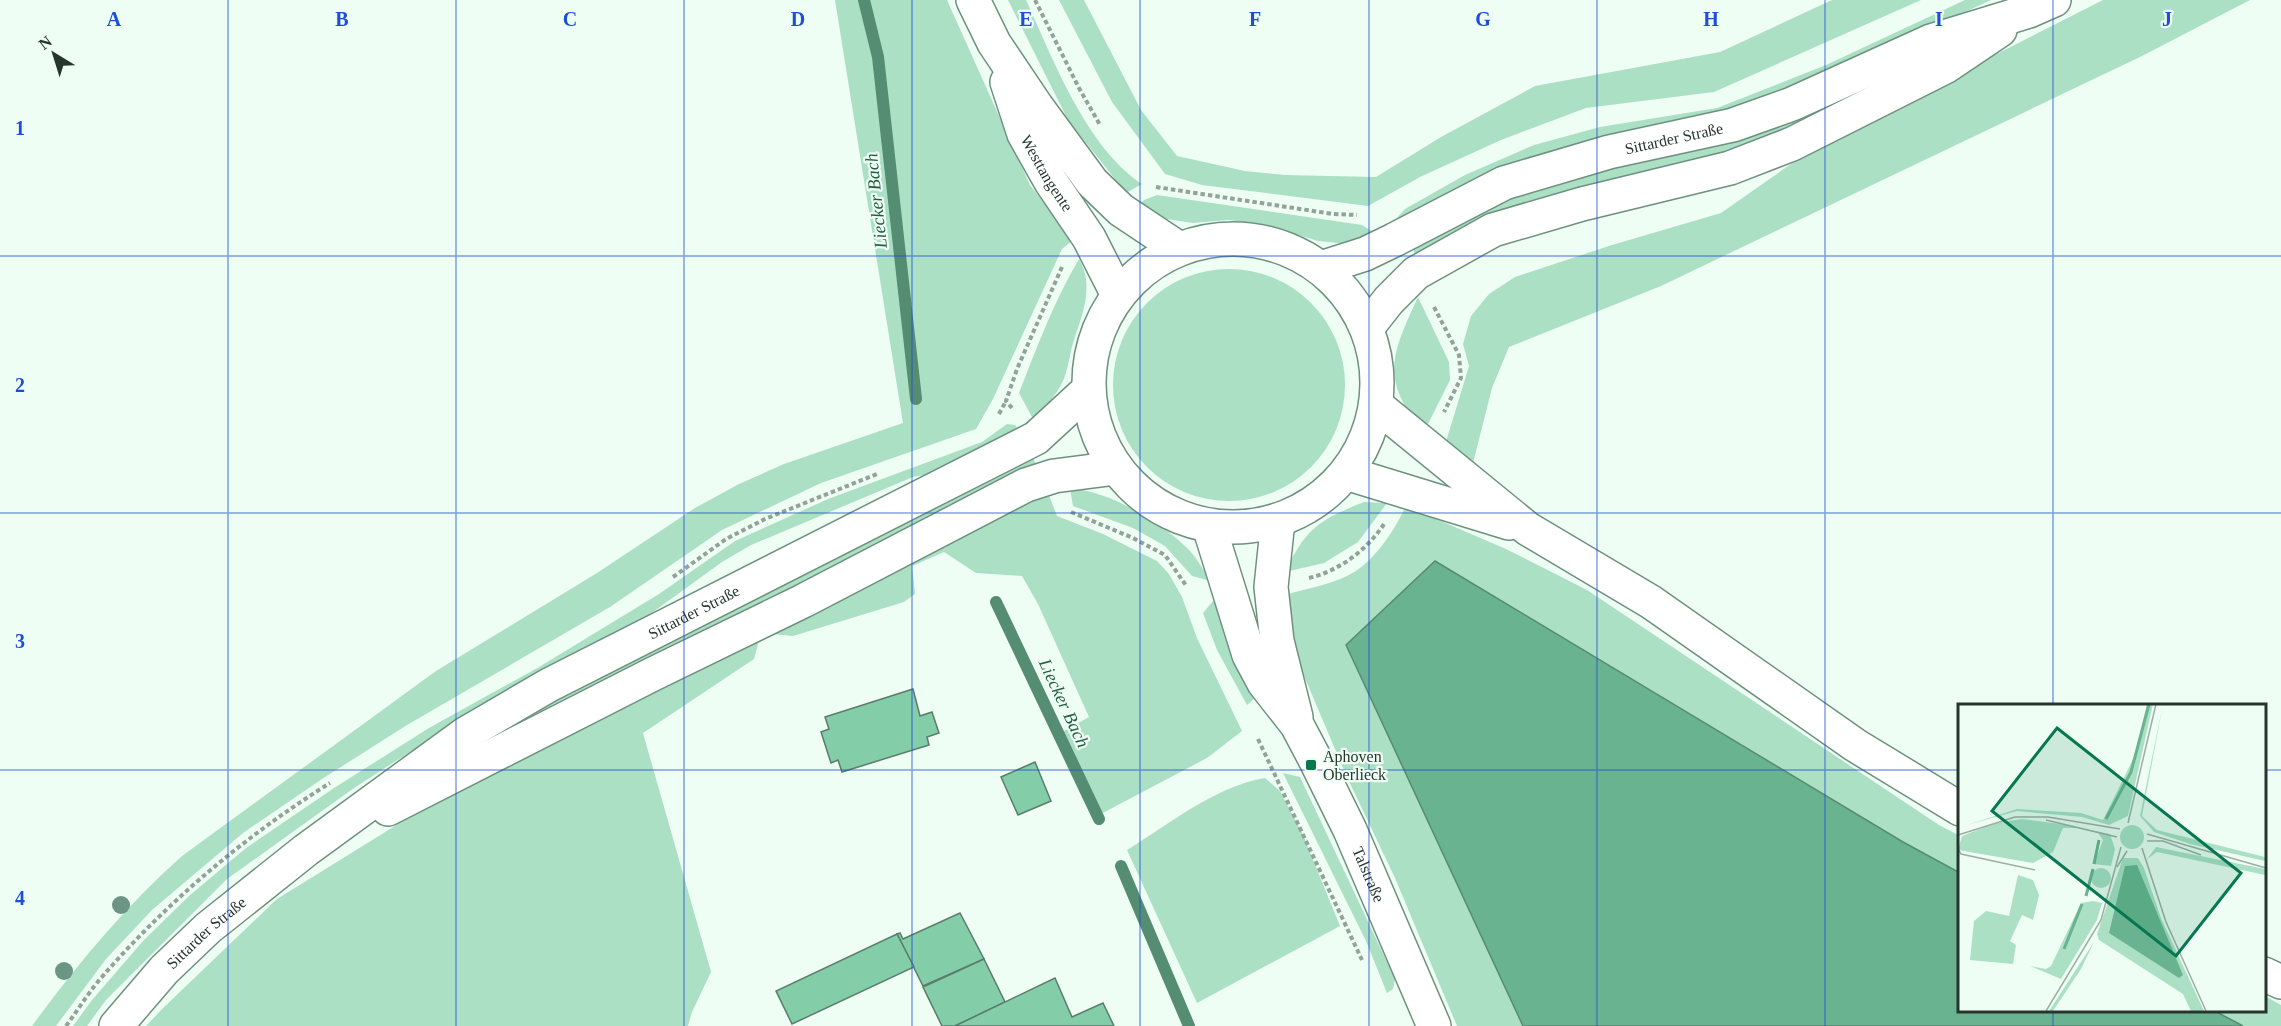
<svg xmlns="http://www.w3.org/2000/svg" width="2281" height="1026" font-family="'Times New Roman',serif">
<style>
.green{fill:#abe0c5}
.water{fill:#69b390;stroke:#558d72;stroke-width:1.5}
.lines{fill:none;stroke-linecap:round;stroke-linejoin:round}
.stream{stroke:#558d72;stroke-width:12}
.building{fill:#83cda9;stroke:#5a7d6b;stroke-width:1.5}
.minor-casing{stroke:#6e917f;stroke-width:36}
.major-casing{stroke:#6e917f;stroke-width:36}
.path{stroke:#93a39a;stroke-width:4;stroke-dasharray:4.5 3;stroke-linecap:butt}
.minor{stroke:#fff;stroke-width:33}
.major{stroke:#fff;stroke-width:33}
.tree{fill:#6b9584}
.grid{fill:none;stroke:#1d4ed8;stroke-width:1.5;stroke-opacity:0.55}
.poi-dot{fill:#077751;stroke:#eefef5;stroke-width:2}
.labels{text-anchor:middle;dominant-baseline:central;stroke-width:4.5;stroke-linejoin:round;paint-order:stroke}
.street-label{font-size:16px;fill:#26352d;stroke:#eefef5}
.poi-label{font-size:16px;fill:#26352d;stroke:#eefef5;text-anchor:start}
.water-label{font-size:18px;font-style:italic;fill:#255e45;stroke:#eefef5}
.inset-river{fill:none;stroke:#69b390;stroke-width:3}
.inset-road{fill:none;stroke:#9eaea5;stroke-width:1.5}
.view{fill:#077751;fill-opacity:0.15;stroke:#077751;stroke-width:3}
.inset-edge{fill:none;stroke:#26352d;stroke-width:3}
.grid-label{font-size:20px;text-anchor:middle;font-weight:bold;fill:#1d4ed8;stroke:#eefef5;stroke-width:4.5;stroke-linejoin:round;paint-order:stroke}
</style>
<rect width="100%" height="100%" fill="#eefef5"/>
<g class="green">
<path d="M 835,0 L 947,0 L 1030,185 L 1073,240 L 1062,249 L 993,399 L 976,429 L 821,483 L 722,530 L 610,607 L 407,725 L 325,777 L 243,833 L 152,910 L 106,959 L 56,1026 L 32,1026 C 77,964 125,907 182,856 L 436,671 L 597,573 L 695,508 L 739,484 L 784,464 L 903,423 Z"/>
<path d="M 1008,0 L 1026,0 C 1053,59 1086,147 1142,184 L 1126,193 L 1068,120 Z"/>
<polygon points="1059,0 1084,0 1141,110 1177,156 1245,171 1285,175 1376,177 1441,137 1535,86 1720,52 1832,0 1921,0 1714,92 1586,108 1501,140 1420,177 1368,206 1202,185 1165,174 1112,102"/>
<polygon points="1965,0 1991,0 1795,91 1719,117 1587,140 1501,169 1396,224 1395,220 1405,209 1465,175 1534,145 1600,127 1717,108 1826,65"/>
<polygon points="2103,0 2250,0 2142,56 1661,286 1509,347 1492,388 1473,463 1445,445 1469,366 1463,344 1471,316 1489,294 1515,277 1612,245 1721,213 1818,145"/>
<polygon points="1889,74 1894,85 1772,142 1416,256 1411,245 1480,208"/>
<polygon points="1157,195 1362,225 1378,235 1348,244 1318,241 1263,224 1228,220 1193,223 1166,219 1138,206 1144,200"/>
<path d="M 1079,259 C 1095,286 1082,316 1073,343 C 1069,357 1068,371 1062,383 C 1054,398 1045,408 1033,419 L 1019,393 C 1037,347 1054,301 1079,259 Z"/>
<circle cx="1229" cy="385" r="116"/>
<path d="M 1418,297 L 1449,362 L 1450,380 L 1424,432 C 1379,379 1392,354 1418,297 Z"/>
<polygon points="1007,424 1015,425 1020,433 941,472 913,477 751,545 722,562 653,612 614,637 413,750 354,788 227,879 106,1000 87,1026 73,1026 92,1000 143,941 189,896 246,848 334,788 429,728 539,667 659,594 735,541 828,499 982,442"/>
<polygon points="1031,454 1038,468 508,733 501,728"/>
<path d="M 1070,489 C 1106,489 1161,522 1186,547 C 1196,556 1203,570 1211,581 L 1192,576 L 1165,546 L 1133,528 L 1073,506 Z"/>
<polygon points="1047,490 1057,516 1103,534 1157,561 1169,574 1182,597 1197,638 1242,731 1207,758 1097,816 1060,733 1089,717 1038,604 1022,576 976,573 944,552 912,566 915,594 904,602 793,636 761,633 754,659 643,733 711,972 692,1012 688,1026 146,1026 161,1010 277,899 403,821 601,712 761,633 941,541"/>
<path d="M 1364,502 L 1387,503 L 1358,542 L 1324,563 L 1285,572 C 1306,528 1319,520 1364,502 Z"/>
<path d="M 1406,506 L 1506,549 L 1587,590 L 1939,825 L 1960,836 L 1960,1010 L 2264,1010 L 2265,996 L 2281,1005 L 2281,1026 L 1457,1026 L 1395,878 L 1346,775 L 1293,650 L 1285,595 C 1305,589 1328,585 1347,576 C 1373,564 1394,531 1406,506 Z"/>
<polygon points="1218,600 1229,650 1255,698 1247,705 1217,650 1203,613 1213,601"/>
<polygon points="1283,773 1300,777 1395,979 1393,989 1387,993 1366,941"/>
<path d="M 1265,778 L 1280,791 L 1303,835 L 1340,926 L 1197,1003 L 1127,850 C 1169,824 1216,786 1265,778 Z"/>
</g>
<polygon class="water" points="1435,561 1903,842 1960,873 1960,1010 2213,1010 2243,1026 1523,1026 1346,645"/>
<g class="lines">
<g class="stream">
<polyline points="864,0 878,57 916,399"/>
<polyline points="996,602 1099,819"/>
<polyline points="1121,866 1189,1026"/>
</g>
</g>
<g class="building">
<polygon points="913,689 920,716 932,712 939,733 927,737 929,745 842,772 838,760 831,763 821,732 829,729 825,717"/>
<polygon points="1035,762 1051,801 1018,815 1001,777"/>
<polygon points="960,913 984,959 923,986 897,934 900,933 903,939"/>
<polygon points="897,934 914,967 792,1024 776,991"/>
<polygon points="984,959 1005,1002 955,1026 942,1026 923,987"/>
<polygon points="1055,978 1072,1017 1103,1003 1114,1026 955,1026"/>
</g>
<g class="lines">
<defs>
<g id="minor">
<polyline points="1278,520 1271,587 1277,641 1296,717"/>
<path id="s1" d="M 1209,526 L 1249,655 L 1264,683 L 1297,725 L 1316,761 L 1350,830 L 1434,1026"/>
</g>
<g id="major">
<polyline points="973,0 994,43 1037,107 1092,182 1121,210 1178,248"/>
<path id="s2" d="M 1007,82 L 1024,134 L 1051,182 L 1089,238 L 1118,295"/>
<circle cx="1233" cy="383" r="144"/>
<path id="s3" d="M 1321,268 L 1365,254 L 1394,240 L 1504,183 L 1609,152 L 1733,125 L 1792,104 L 1931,41 L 2029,11 L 2054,0"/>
<polyline points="1367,328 1389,300 1416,273 1493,230 1582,204 1730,168 1792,144 1945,67 2000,30"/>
<polyline points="1376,405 1528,529 1651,602 1855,745 1960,809"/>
<polyline points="1346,473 1509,523"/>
<polyline points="388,809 653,674 803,601 1026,485 1054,476 1116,468"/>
<polyline points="2264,974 2281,982"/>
<path id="s4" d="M 116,1026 L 164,970 L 208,928 L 306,850 L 465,734 L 549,685 L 1036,438 L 1088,390"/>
</g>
</defs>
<use href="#minor" class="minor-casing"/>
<use href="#major" class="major-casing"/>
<g class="path">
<polyline points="1035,0 1079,88 1100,125"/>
<polyline points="1156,187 1333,214 1357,215"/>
<polyline points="1434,307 1459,355 1461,378 1444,412"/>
<polyline points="1012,408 1006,401 1017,369 1062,267"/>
<polyline points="999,414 1006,401"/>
<polyline points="1071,512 1133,538 1165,555 1187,587"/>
<polyline points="673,577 726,539 765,519 877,474"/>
<path d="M 1309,578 C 1339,571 1367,550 1384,524"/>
<polyline points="1258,739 1362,960"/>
<path d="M 66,1026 C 78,1010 88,993 101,978 C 167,902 245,836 330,783"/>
</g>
<use href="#minor" class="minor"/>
<use href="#major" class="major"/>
</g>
<g class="tree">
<circle cx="121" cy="905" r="9"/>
<circle cx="64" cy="971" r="9"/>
</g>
<path class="grid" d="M 228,0 L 228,1026M 456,0 L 456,1026M 684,0 L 684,1026M 912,0 L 912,1026M 1140,0 L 1140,1026M 1369,0 L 1369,1026M 1597,0 L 1597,1026M 1825,0 L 1825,1026M 2053,0 L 2053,705M 0,256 L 2281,256M 0,513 L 2281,513M 0,770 L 1960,770M 2264,770 L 2281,770M 2053,1010 L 2053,1026"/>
<rect class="poi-dot" x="1305" y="759" width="12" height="12" rx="3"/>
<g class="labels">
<g class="street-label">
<text stroke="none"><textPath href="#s3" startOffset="378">Sittarder Straße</textPath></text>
<text stroke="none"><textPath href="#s2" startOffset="100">Westtangente</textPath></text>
<text stroke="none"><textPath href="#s4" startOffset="716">Sittarder Straße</textPath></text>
<text stroke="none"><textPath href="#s1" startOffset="386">Talstraße</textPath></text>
<text stroke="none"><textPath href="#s4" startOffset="130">Sittarder Straße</textPath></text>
</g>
<g class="poi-label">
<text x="1323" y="756">Aphoven<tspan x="1323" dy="18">Oberlieck</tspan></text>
</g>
<g class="water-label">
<text transform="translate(876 201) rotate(-96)">Liecker Bach</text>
<text transform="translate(1064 703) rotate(65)">Liecker Bach</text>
</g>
</g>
<g transform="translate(1958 704)">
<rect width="308" height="308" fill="#eefef5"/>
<path d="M 189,0 L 195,0 L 170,112 L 151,121 L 124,113 L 59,107 L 9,121 L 59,105 L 123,109 L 145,116 L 178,49 ZM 205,0 L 184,112 L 199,126 L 307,153 L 307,157 L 232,140 L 196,128 L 182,112 ZM 64,115 L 102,120 L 152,130 L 157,145 L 153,162 L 136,160 L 145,136 L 140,129 L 120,124 L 105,124 L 95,148 L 75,159 L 0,146 L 4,132 L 37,119 ZM162 133a12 12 0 1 1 24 0a12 12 0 1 1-24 0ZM 198,143 L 307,165 L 307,171 L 199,148 L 189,155 ZM 165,154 L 180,154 L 186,164 L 203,214 L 246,307 L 233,307 L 225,290 L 141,236 L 139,230 ZM133 174a10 10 0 1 1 20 0a10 10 0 1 1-20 0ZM 60,171 L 75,176 L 81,191 L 75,216 L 64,211 L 52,237 L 58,241 L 55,260 L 12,256 L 16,217 L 28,207 L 51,212 ZM 135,197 L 144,199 L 139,216 L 103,275 L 72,262 L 88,265 L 93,262 L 123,199 ZM 136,238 L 123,265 L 95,307 L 91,307 Z" fill="#abe0c5"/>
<path d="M 179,161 L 225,271 L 221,274 L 151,229 L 167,162 Z" fill="#69b390"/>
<path class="inset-river" d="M 148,115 L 173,68 L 191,0M 136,160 L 141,136M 128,192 L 135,165M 106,245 L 124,200"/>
<path class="inset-road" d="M 88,116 L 159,133M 170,119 L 198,0M 189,130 L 308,164M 0,131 L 57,113 L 90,113 L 162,125M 189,137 L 205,137 L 243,151M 184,144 L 208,218 L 248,307M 0,145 L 3,150 L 77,166M 159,163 L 169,147M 88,307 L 143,216 L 163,143"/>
<path class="view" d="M 99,24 L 283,169 L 218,252 L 34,107 Z"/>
<rect width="308" height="308" class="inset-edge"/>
</g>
<g class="grid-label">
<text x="114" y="26">A</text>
<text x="342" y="26">B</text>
<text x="570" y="26">C</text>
<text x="798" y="26">D</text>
<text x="1026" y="26">E</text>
<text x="1255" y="26">F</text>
<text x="1483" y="26">G</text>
<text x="1711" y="26">H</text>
<text x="1939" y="26">I</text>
<text x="2167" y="26">J</text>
<text x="20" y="135">1</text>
<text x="20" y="392">2</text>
<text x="20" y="648">3</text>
<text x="20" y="905">4</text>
</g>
<g transform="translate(54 54) rotate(322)" stroke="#eefef5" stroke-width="4.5" paint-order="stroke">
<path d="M0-4.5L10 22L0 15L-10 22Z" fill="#26352d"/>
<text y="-9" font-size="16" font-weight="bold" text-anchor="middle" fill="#26352d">N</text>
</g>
</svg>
